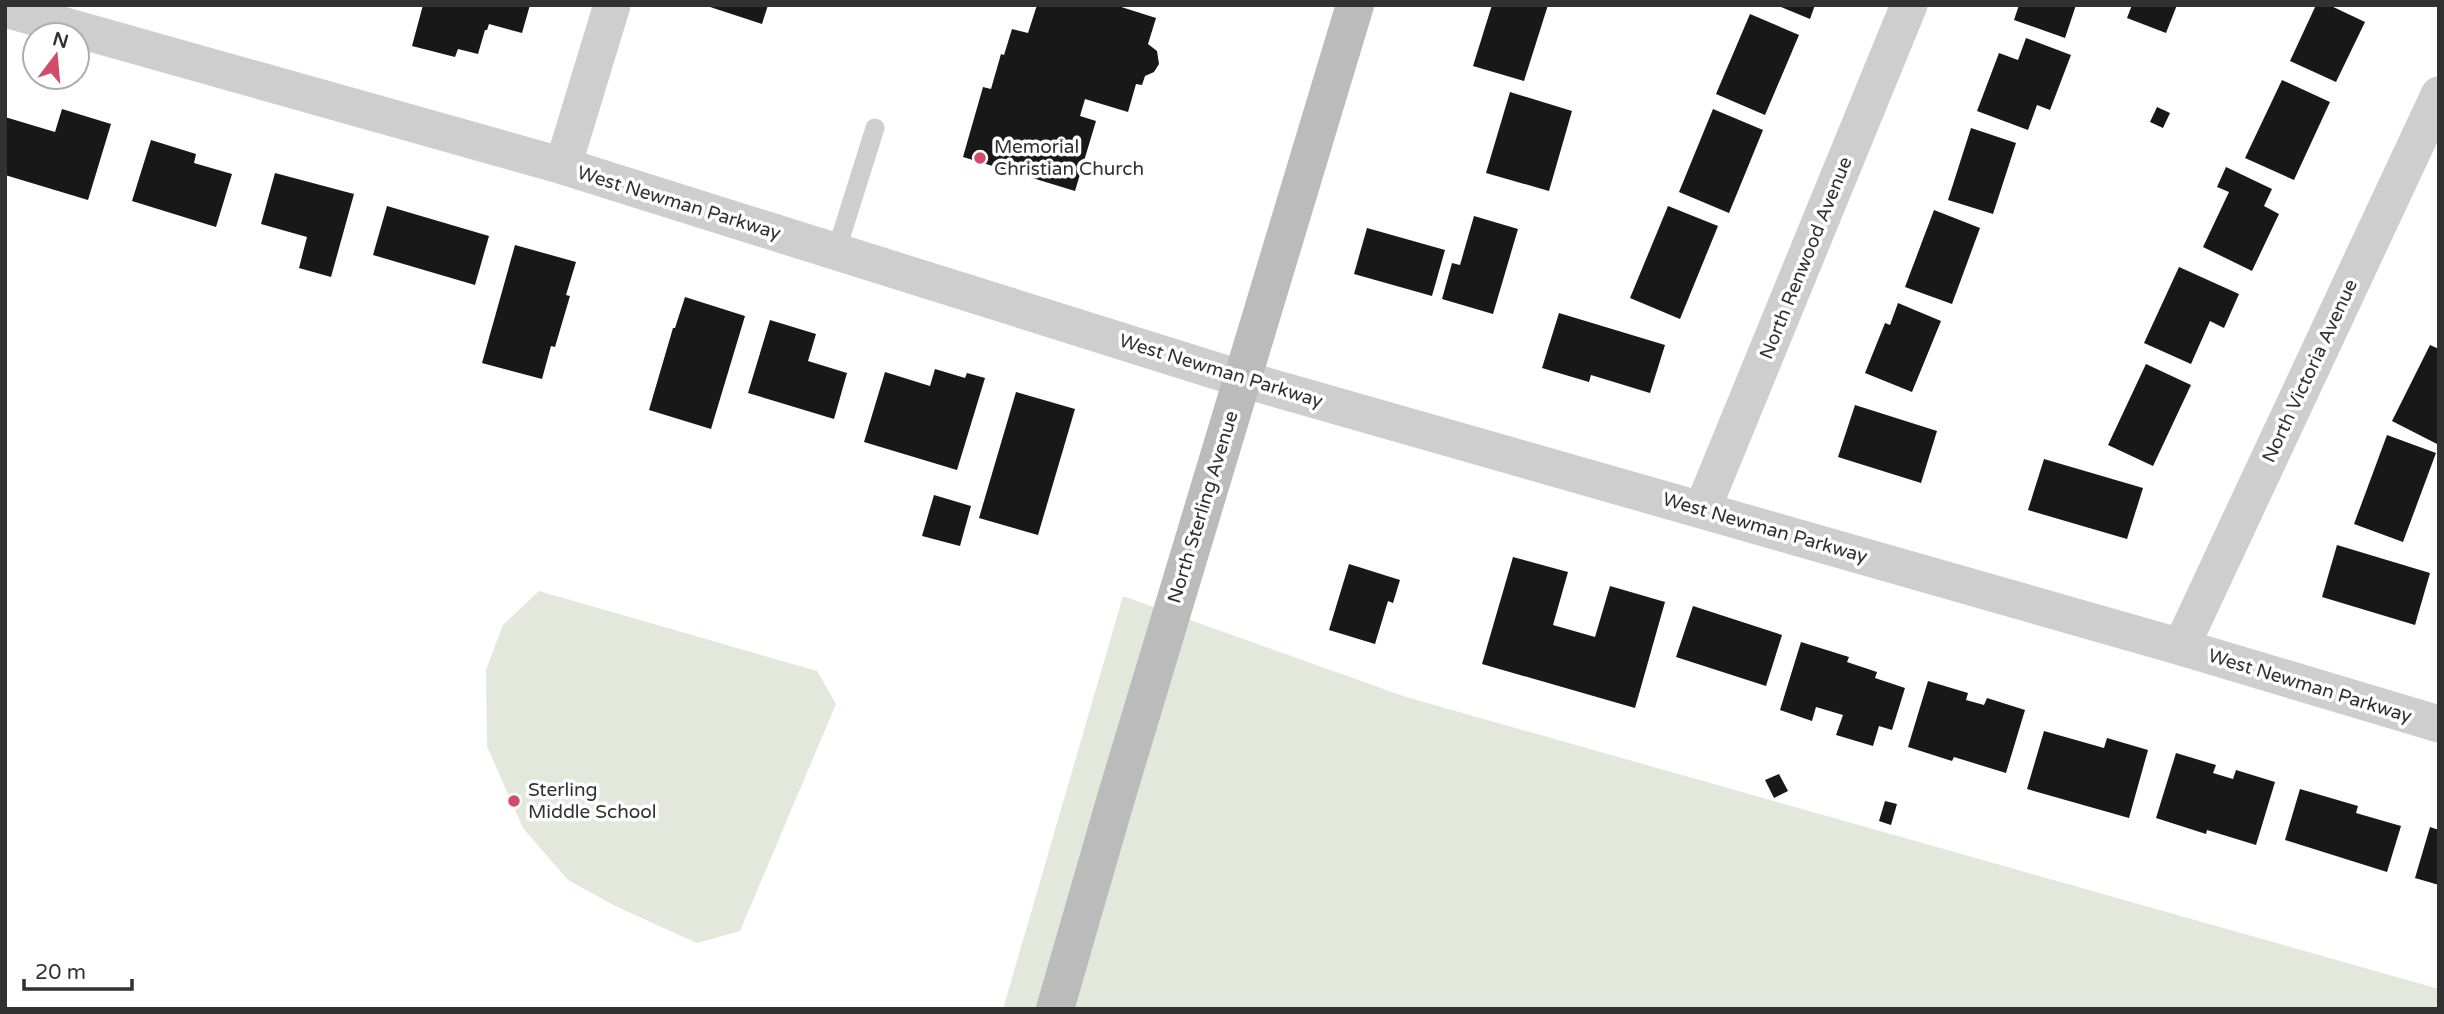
<svg xmlns="http://www.w3.org/2000/svg" width="2444" height="1014" font-family="'Varela Round',sans-serif">
<style>
.green{fill:#e3e7dc}
.building{fill:#181818}
.lines{fill:none;stroke-linecap:round;stroke-linejoin:round}
.service{stroke:#cecece;stroke-width:19}
.minor{stroke:#cecece;stroke-width:37}
.secondary{stroke:#bbb;stroke-width:38}
.poi-dot{fill:#d14b6a;stroke:#fff;stroke-width:2.5}
.labels{text-anchor:middle;dominant-baseline:central;stroke-width:7;stroke-linejoin:round;paint-order:stroke}
.poi-label{font-size:19px;fill:#313131;stroke:#fff;text-anchor:start}
.street-label{font-size:19px;fill:#313131;stroke:#fff}
</style>
<rect width="100%" height="100%" fill="#fff"/>
<g class="green">
<polygon points="539,591 817,671 836,704 740,931 697,943 617,907 568,880 523,828 487,746 486,670 503,625"/>
<polygon points="1123,596 1406,697 2439,989 2439,1009 1003,1009"/>
</g>
<g class="building">
<polygon points="423,5 530,5 522,33 489,24 487,30 485,30 478,54 458,49 455,57 412,46"/>
<polygon points="704,5 768,5 762,24"/>
<polygon points="1037,5 1115,5 1156,18 1148,44 1157,51 1159,64 1154,72 1145,76 1142,85 1136,84 1128,112 1085,99 1080,116 1096,121 1075,191 963,157 983,87 991,89 1001,54 1004,55 1012,29 1028,33"/>
<polygon points="1492,5 1548,5 1524,81 1473,66"/>
<polygon points="1776,5 1815,5 1810,19"/>
<polygon points="2019,5 2076,5 2065,38 2014,20"/>
<polygon points="2132,5 2177,5 2166,33 2127,18"/>
<polygon points="2316,5 2329,5 2365,22 2336,82 2290,61"/>
<polygon points="1750,14 1799,35 1765,115 1716,94"/>
<polygon points="2026,38 2071,55 2050,110 2037,105 2028,130 1977,111 1999,53 2018,60"/>
<polygon points="2282,80 2330,102 2294,180 2245,158"/>
<polygon points="1510,92 1572,111 1549,191 1486,173"/>
<polygon points="2157,107 2170,113 2163,128 2150,122"/>
<polygon points="62,109 111,124 88,200 5,175 5,117 55,132"/>
<polygon points="1713,109 1763,130 1729,213 1679,192"/>
<polygon points="1971,128 2016,143 1993,214 1948,200"/>
<polygon points="151,140 196,154 194,163 232,174 216,227 132,201"/>
<polygon points="2226,167 2272,189 2264,206 2279,214 2252,271 2203,247 2229,192 2217,187"/>
<polygon points="275,173 354,194 331,277 299,268 307,237 261,224"/>
<polygon points="387,206 489,236 475,285 373,255"/>
<polygon points="1668,206 1718,226 1680,319 1630,298"/>
<polygon points="1934,210 1980,228 1952,304 1905,287"/>
<polygon points="1474,216 1518,229 1493,314 1442,299 1452,263 1460,265"/>
<polygon points="1367,228 1445,250 1432,296 1354,274"/>
<polygon points="515,245 576,262 566,295 570,296 555,347 551,346 542,379 482,363"/>
<polygon points="2179,267 2239,294 2224,328 2210,321 2191,364 2144,343"/>
<polygon points="685,297 745,316 711,429 649,410 673,328 675,328"/>
<polygon points="1898,303 1941,321 1912,392 1865,373 1885,323 1890,325"/>
<polygon points="1559,313 1665,345 1650,393 1591,375 1589,382 1542,368"/>
<polygon points="770,320 816,334 808,361 847,373 834,419 748,393"/>
<polygon points="2430,345 2439,349 2437,444 2392,421"/>
<polygon points="2146,364 2191,385 2153,466 2108,445"/>
<polygon points="935,369 965,378 967,373 985,378 957,470 864,442 885,372 930,386"/>
<polygon points="1016,392 1075,409 1038,535 979,518"/>
<polygon points="1855,405 1937,431 1921,483 1838,457"/>
<polygon points="2387,435 2436,453 2403,542 2354,524"/>
<polygon points="2044,459 2143,488 2127,539 2028,510"/>
<polygon points="934,495 971,506 960,546 922,536"/>
<polygon points="2337,545 2430,573 2415,625 2322,597"/>
<polygon points="1513,557 1568,572 1553,625 1595,637 1610,586 1665,602 1635,708 1482,664"/>
<polygon points="1349,564 1400,580 1393,603 1388,601 1375,644 1329,630"/>
<polygon points="1693,606 1782,635 1766,686 1676,657"/>
<polygon points="1801,642 1849,657 1847,662 1877,672 1875,678 1905,688 1892,730 1879,726 1873,746 1836,735 1843,715 1816,707 1812,721 1780,710"/>
<polygon points="1928,681 1968,693 1966,700 1984,705 1987,698 2025,710 2006,773 1954,757 1952,761 1908,747"/>
<polygon points="2044,731 2104,748 2107,738 2148,750 2129,818 2027,789"/>
<polygon points="2176,753 2216,765 2213,773 2233,779 2236,770 2275,782 2256,845 2207,830 2206,834 2156,818"/>
<polygon points="1779,774 1788,791 1774,798 1765,780"/>
<polygon points="2300,789 2358,806 2356,813 2401,826 2387,872 2285,840"/>
<polygon points="1885,801 1897,804 1891,825 1879,821"/>
<polygon points="2430,827 2439,830 2439,885 2415,878"/>
</g>
<g class="lines">
<polyline class="service" points="836,252 875,128"/>
<g class="minor">
<polyline points="5,9 563,166 1242,379 2181,647 2439,724"/>
<polyline points="563,166 612,5"/>
<polyline points="1702,510 1909,5"/>
<polyline points="2181,647 2439,95"/>
</g>
<polyline class="secondary" points="1055,1009 1116,798 1355,5"/>
</g>
<g class="poi-dot">
<circle cx="980" cy="158" r="7"/>
<circle cx="514" cy="801" r="7"/>
</g>
<g class="labels">
<g class="poi-label">
<text x="994" y="147">Memorial<tspan x="994" dy="22">Christian Church</tspan></text>
<text x="528" y="790">Sterling<tspan x="528" dy="22">Middle School</tspan></text>
</g>
<g class="street-label">
<text transform="translate(679 203) rotate(17)">West Newman Parkway</text>
<text transform="translate(1806 258) rotate(-68)">North Renwood Avenue</text>
<text transform="translate(1221 371) rotate(17)">West Newman Parkway</text>
<text transform="translate(2310 371) rotate(-65)">North Victoria Avenue</text>
<text transform="translate(1203 507) rotate(-73)">North Sterling Avenue</text>
<text transform="translate(1765 528) rotate(16)">West Newman Parkway</text>
<text transform="translate(2310 686) rotate(17)">West Newman Parkway</text>
</g>
</g>
<rect width="2444" height="1014" fill="none" stroke="#313131" stroke-width="14"/>
<g transform="translate(56 56) rotate(16)"><circle r="33" fill="#ffffff" stroke="#adadad" stroke-width="2"/>
<path d="M0-5L12 26L0 18L-12 26Z" fill="#d14b6a"/>
<text y="-10" font-size="19" font-weight="bold" text-anchor="middle" fill="#313131">N</text>
</g>
<path d="M24 979v10h108v-10" fill="none" stroke="#313131" stroke-width="3.5"/>
<text x="35" y="979" font-size="21" fill="#313131" stroke="#ffffff" stroke-width="5" paint-order="stroke">20 m</text>
</svg>
